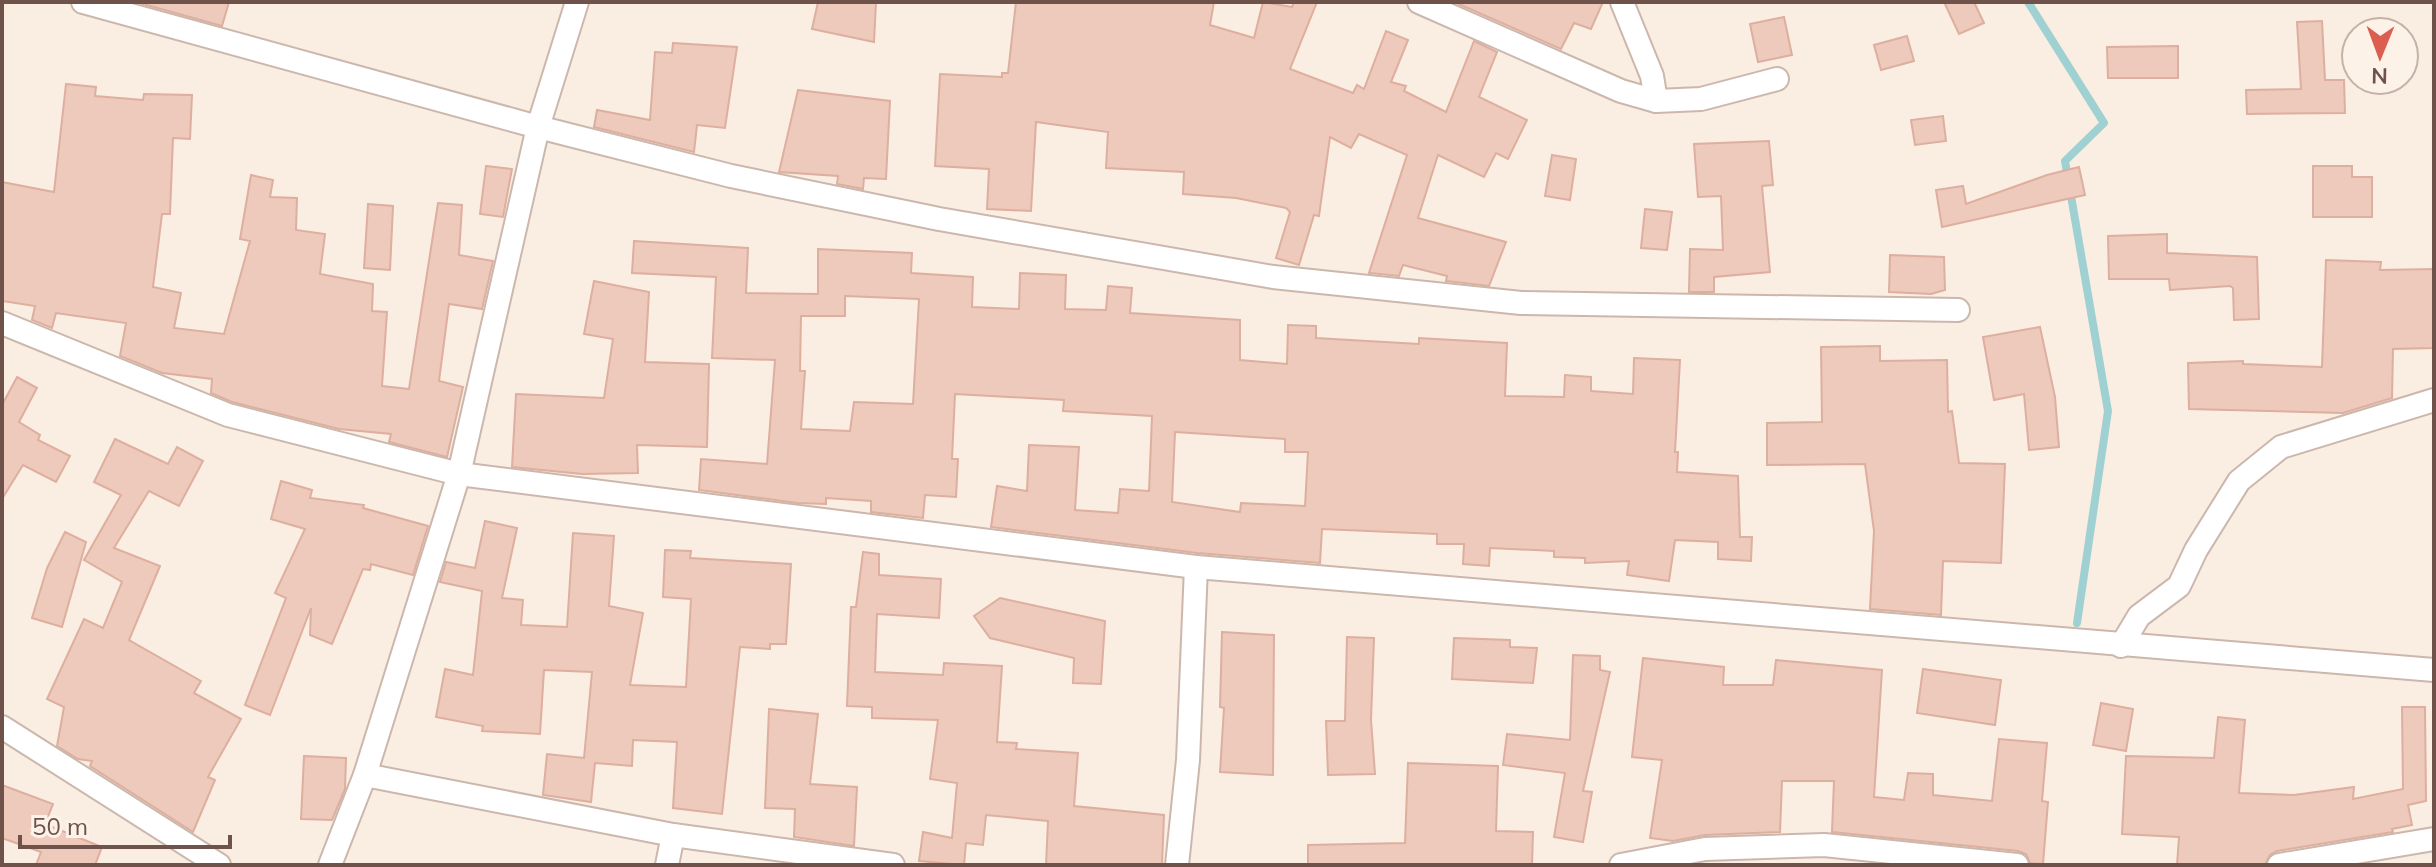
<svg xmlns="http://www.w3.org/2000/svg" width="2436" height="867" font-family="Mulish,sans-serif">
<style>
.lines{fill:none;stroke-linecap:round;stroke-linejoin:round}
.stream{stroke:#a0d1d2;stroke-width:8}
.building{fill:#edcabc;stroke:#deae9e;stroke-width:2;fill-rule:evenodd}
.minor-casing{stroke:#ccb7ad;stroke-width:26}
.minor{stroke:#fff;stroke-width:22}
</style>
<rect width="100%" height="100%" fill="#faeee2"/>
<g class="lines">
<polyline class="stream" points="2028,2 2104,123 2065,161 2108,411 2077,623"/>
</g>
<g class="building">
<polygon points="136,2 229,2 222,26"/>
<polygon points="818,2 876,2 874,42 812,29"/>
<polygon points="1016,2 1214,2 1210,25 1254,38 1263,2 1292,7 1294,2 1317,2 1290,69 1353,93 1357,85 1364,89 1386,31 1408,40 1391,82 1406,86 1404,91 1446,112 1474,41 1497,52 1479,97 1527,120 1508,159 1496,153 1484,177 1438,155 1418,218 1506,242 1489,286 1446,281 1447,276 1403,265 1399,276 1369,273 1407,155 1359,134 1351,148 1330,137 1319,216 1314,215 1299,265 1276,258 1290,212 1286,208 1236,198 1183,194 1184,172 1106,168 1108,132 1036,122 1031,211 987,209 989,169 935,166 940,74 1002,77 1002,73 1008,73"/>
<polygon points="1454,2 1603,2 1591,29 1574,23 1561,49"/>
<polygon points="1944,2 1974,2 1984,23 1959,34"/>
<polygon points="1784,17 1792,55 1758,62 1750,24"/>
<polygon points="2322,21 2325,80 2344,80 2345,113 2247,114 2246,90 2301,89 2297,22"/>
<polygon points="1907,36 1914,61 1881,70 1874,45"/>
<polygon points="673,43 737,47 725,128 697,125 694,152 594,127 597,110 650,120 655,52 672,53"/>
<polygon points="2178,46 2178,78 2108,78 2107,47"/>
<polygon points="66,84 96,87 95,96 143,100 144,94 192,95 190,139 173,138 170,214 162,214 153,287 181,293 174,328 224,334 250,241 240,239 251,175 273,180 270,197 297,198 296,230 325,234 320,274 373,284 372,311 387,312 382,386 409,389 438,203 462,205 459,255 493,261 482,309 449,304 439,381 463,387 447,457 389,442 391,434 339,429 232,402 211,393 212,379 162,373 120,356 126,323 56,313 52,328 32,320 35,306 2,301 2,182 54,192"/>
<polygon points="798,90 890,101 886,179 864,178 863,189 837,184 838,176 779,172"/>
<polygon points="1943,116 1946,141 1915,145 1911,120"/>
<polygon points="1769,141 1773,185 1762,186 1770,272 1714,277 1714,292 1689,292 1690,249 1723,250 1721,196 1698,197 1694,144"/>
<polygon points="1552,155 1576,159 1570,200 1545,196"/>
<polygon points="486,166 512,169 503,217 480,214"/>
<polygon points="2313,166 2352,166 2352,177 2372,177 2372,217 2313,217"/>
<polygon points="2079,167 2085,195 1942,227 1936,190 1963,186 1966,204 2047,175"/>
<polygon points="368,204 393,206 390,270 364,268"/>
<polygon points="1645,209 1672,212 1667,250 1641,248"/>
<polygon points="2167,234 2167,253 2257,257 2259,319 2234,320 2233,288 2230,286 2170,290 2169,279 2109,279 2108,236"/>
<path d="M 634,241 L 748,248 L 746,293 L 818,294 L 818,249 L 912,253 L 911,273 L 973,277 L 972,307 L 1019,309 L 1020,273 L 1066,275 L 1065,309 L 1106,310 L 1108,286 L 1132,288 L 1130,313 L 1240,320 L 1240,360 L 1287,364 L 1288,325 L 1316,326 L 1316,338 L 1419,344 L 1419,338 L 1507,343 L 1505,396 L 1564,397 L 1565,375 L 1591,377 L 1591,391 L 1633,394 L 1634,358 L 1680,360 L 1675,452 L 1678,452 L 1677,472 L 1738,476 L 1740,537 L 1752,537 L 1751,561 L 1718,559 L 1718,542 L 1675,540 L 1669,581 L 1627,575 L 1629,561 L 1585,563 L 1585,558 L 1554,557 L 1554,551 L 1490,548 L 1489,566 L 1463,564 L 1464,544 L 1437,544 L 1437,534 L 1322,529 L 1320,563 L 1197,553 L 991,527 L 997,486 L 1027,491 L 1029,445 L 1079,447 L 1075,510 L 1118,513 L 1120,489 L 1149,491 L 1152,416 L 1063,411 L 1064,400 L 955,394 L 952,459 L 958,459 L 956,497 L 925,495 L 923,518 L 871,512 L 871,501 L 826,498 L 826,504 L 797,503 L 699,490 L 701,459 L 767,464 L 775,360 L 712,358 L 716,277 L 632,273 ZM 845,296 L 919,299 L 913,404 L 854,402 L 850,431 L 801,429 L 805,371 L 800,371 L 801,316 L 845,316 ZM 1175,432 L 1285,439 L 1285,452 L 1308,452 L 1305,506 L 1241,503 L 1240,512 L 1172,502 Z"/>
<polygon points="1890,255 1944,257 1945,290 1931,294 1889,292"/>
<polygon points="2326,260 2381,262 2380,270 2434,269 2434,348 2393,349 2392,398 2343,413 2189,409 2188,363 2243,361 2243,364 2322,367"/>
<polygon points="594,281 649,292 645,362 709,364 707,447 637,445 638,473 582,474 512,467 516,394 604,398 613,339 584,334"/>
<polygon points="2040,327 2055,397 2059,447 2029,450 2024,394 1994,400 1983,337"/>
<polygon points="1880,346 1880,361 1947,360 1948,412 1952,411 1959,463 2005,464 2001,563 1943,561 1941,615 1870,609 1874,531 1865,464 1767,465 1767,423 1822,422 1821,347"/>
<polygon points="17,377 37,388 19,422 40,435 38,440 70,456 56,482 23,465 2,499 2,405"/>
<polygon points="115,439 168,464 177,447 203,461 179,506 149,491 114,548 160,566 129,640 201,681 194,693 241,719 208,777 215,780 193,832 90,766 92,761 78,759 57,746 64,707 47,699 84,619 103,628 122,582 84,560 121,495 94,482"/>
<polygon points="281,481 312,490 310,498 364,505 363,508 428,526 413,575 371,564 370,570 363,569 332,644 310,635 311,608 270,715 245,705 286,598 275,593 305,529 271,519"/>
<polygon points="485,521 517,528 502,598 523,600 521,625 567,627 573,533 614,536 609,606 643,613 630,685 686,687 691,599 663,597 665,550 691,551 690,558 791,564 786,644 770,644 770,649 740,647 722,814 673,808 677,742 633,740 632,766 595,763 591,802 543,795 547,754 584,758 592,672 544,670 540,734 482,731 483,726 436,717 445,669 473,675 482,591 440,582 446,562 475,568"/>
<polygon points="65,532 86,542 62,627 32,618 47,568"/>
<polygon points="863,552 879,554 879,575 941,579 939,618 877,614 875,672 943,675 944,663 1002,666 997,742 1017,743 1016,749 1078,753 1074,806 1164,815 1162,865 1046,865 1048,821 986,815 983,845 966,843 964,865 919,861 923,832 952,838 957,783 930,779 938,720 872,718 872,707 847,706 851,607 856,607"/>
<polygon points="1000,598 1105,621 1101,684 1073,683 1074,658 990,638 974,616"/>
<polygon points="1222,632 1274,635 1273,775 1220,772 1224,708 1220,707"/>
<polygon points="1347,637 1374,638 1371,720 1375,774 1328,775 1326,721 1345,721"/>
<polygon points="1454,638 1510,640 1510,647 1537,648 1533,683 1452,679"/>
<polygon points="1573,655 1600,656 1600,670 1610,672 1583,791 1592,792 1583,842 1554,837 1565,773 1503,765 1507,734 1570,740"/>
<polygon points="1643,658 1724,667 1723,685 1773,685 1776,660 1882,670 1874,797 1904,800 1908,773 1933,774 1933,795 1992,801 1999,739 2047,743 2042,801 2048,802 2043,864 2030,863 2026,854 2018,851 1832,832 1834,781 1782,781 1780,832 1705,835 1673,841 1650,838 1662,760 1632,757"/>
<polygon points="1923,669 2001,680 1995,725 1917,713"/>
<polygon points="2101,703 2133,709 2126,751 2093,745"/>
<polygon points="2402,707 2425,707 2426,801 2408,805 2412,825 2392,829 2393,832 2277,851 2270,855 2265,865 2177,865 2179,837 2122,834 2126,756 2214,758 2218,717 2245,720 2239,793 2294,795 2354,787 2353,799 2403,789"/>
<polygon points="769,709 818,714 810,784 857,787 854,846 794,837 795,809 765,808"/>
<polygon points="304,756 346,758 345,789 332,820 301,819"/>
<polygon points="1408,763 1498,766 1496,831 1533,832 1532,865 1308,865 1308,845 1405,843"/>
<polygon points="2,785 53,804 45,824 102,847 95,865 36,865 41,852 2,838"/>
</g>
<g class="lines">
<defs>
<g id="minor">
<polyline points="83,2 538,127 731,176 939,219 1273,277 1521,303 1958,310"/>
<polyline points="1419,2 1621,91 1656,101 1701,99 1777,79"/>
<polyline points="1622,2 1652,76 1656,101"/>
<polyline points="2,323 228,415 459,474 1196,567 2434,670"/>
<polyline points="2121,646 2139,616 2179,586 2196,550 2239,481 2281,447 2434,400"/>
<polyline points="2,727 219,865"/>
<polyline points="365,775 673,835 893,865"/>
<polyline points="330,865 365,775 459,474 538,127 577,2"/>
<polyline points="667,865 673,835"/>
<polyline points="1177,865 1188,760 1196,567"/>
<polyline points="1621,865 1705,849 1824,845 2017,865"/>
<polyline points="2279,865 2434,839"/>
</g>
</defs>
<use href="#minor" class="minor-casing"/>
<use href="#minor" class="minor"/>
</g>
<rect width="2436" height="867" fill="none" stroke="#6f534b" stroke-width="8"/>
<g transform="translate(2380 56) rotate(181)"><circle r="38" fill="#fdf2e8" stroke="#c4b2a9" stroke-width="2"/>
<path d="M0-6L14 30L0 20L-14 30Z" fill="#db5e51"/>
<text y="-12" font-size="22" font-weight="bold" text-anchor="middle" fill="#6f534b">N</text>
</g>
<path d="M20 835v12h210v-12" fill="none" stroke="#6f534b" stroke-width="4"/>
<text x="32" y="835" font-size="24" fill="#6f534b" stroke="#fdf2e8" stroke-width="6" paint-order="stroke">50 m</text>
</svg>
